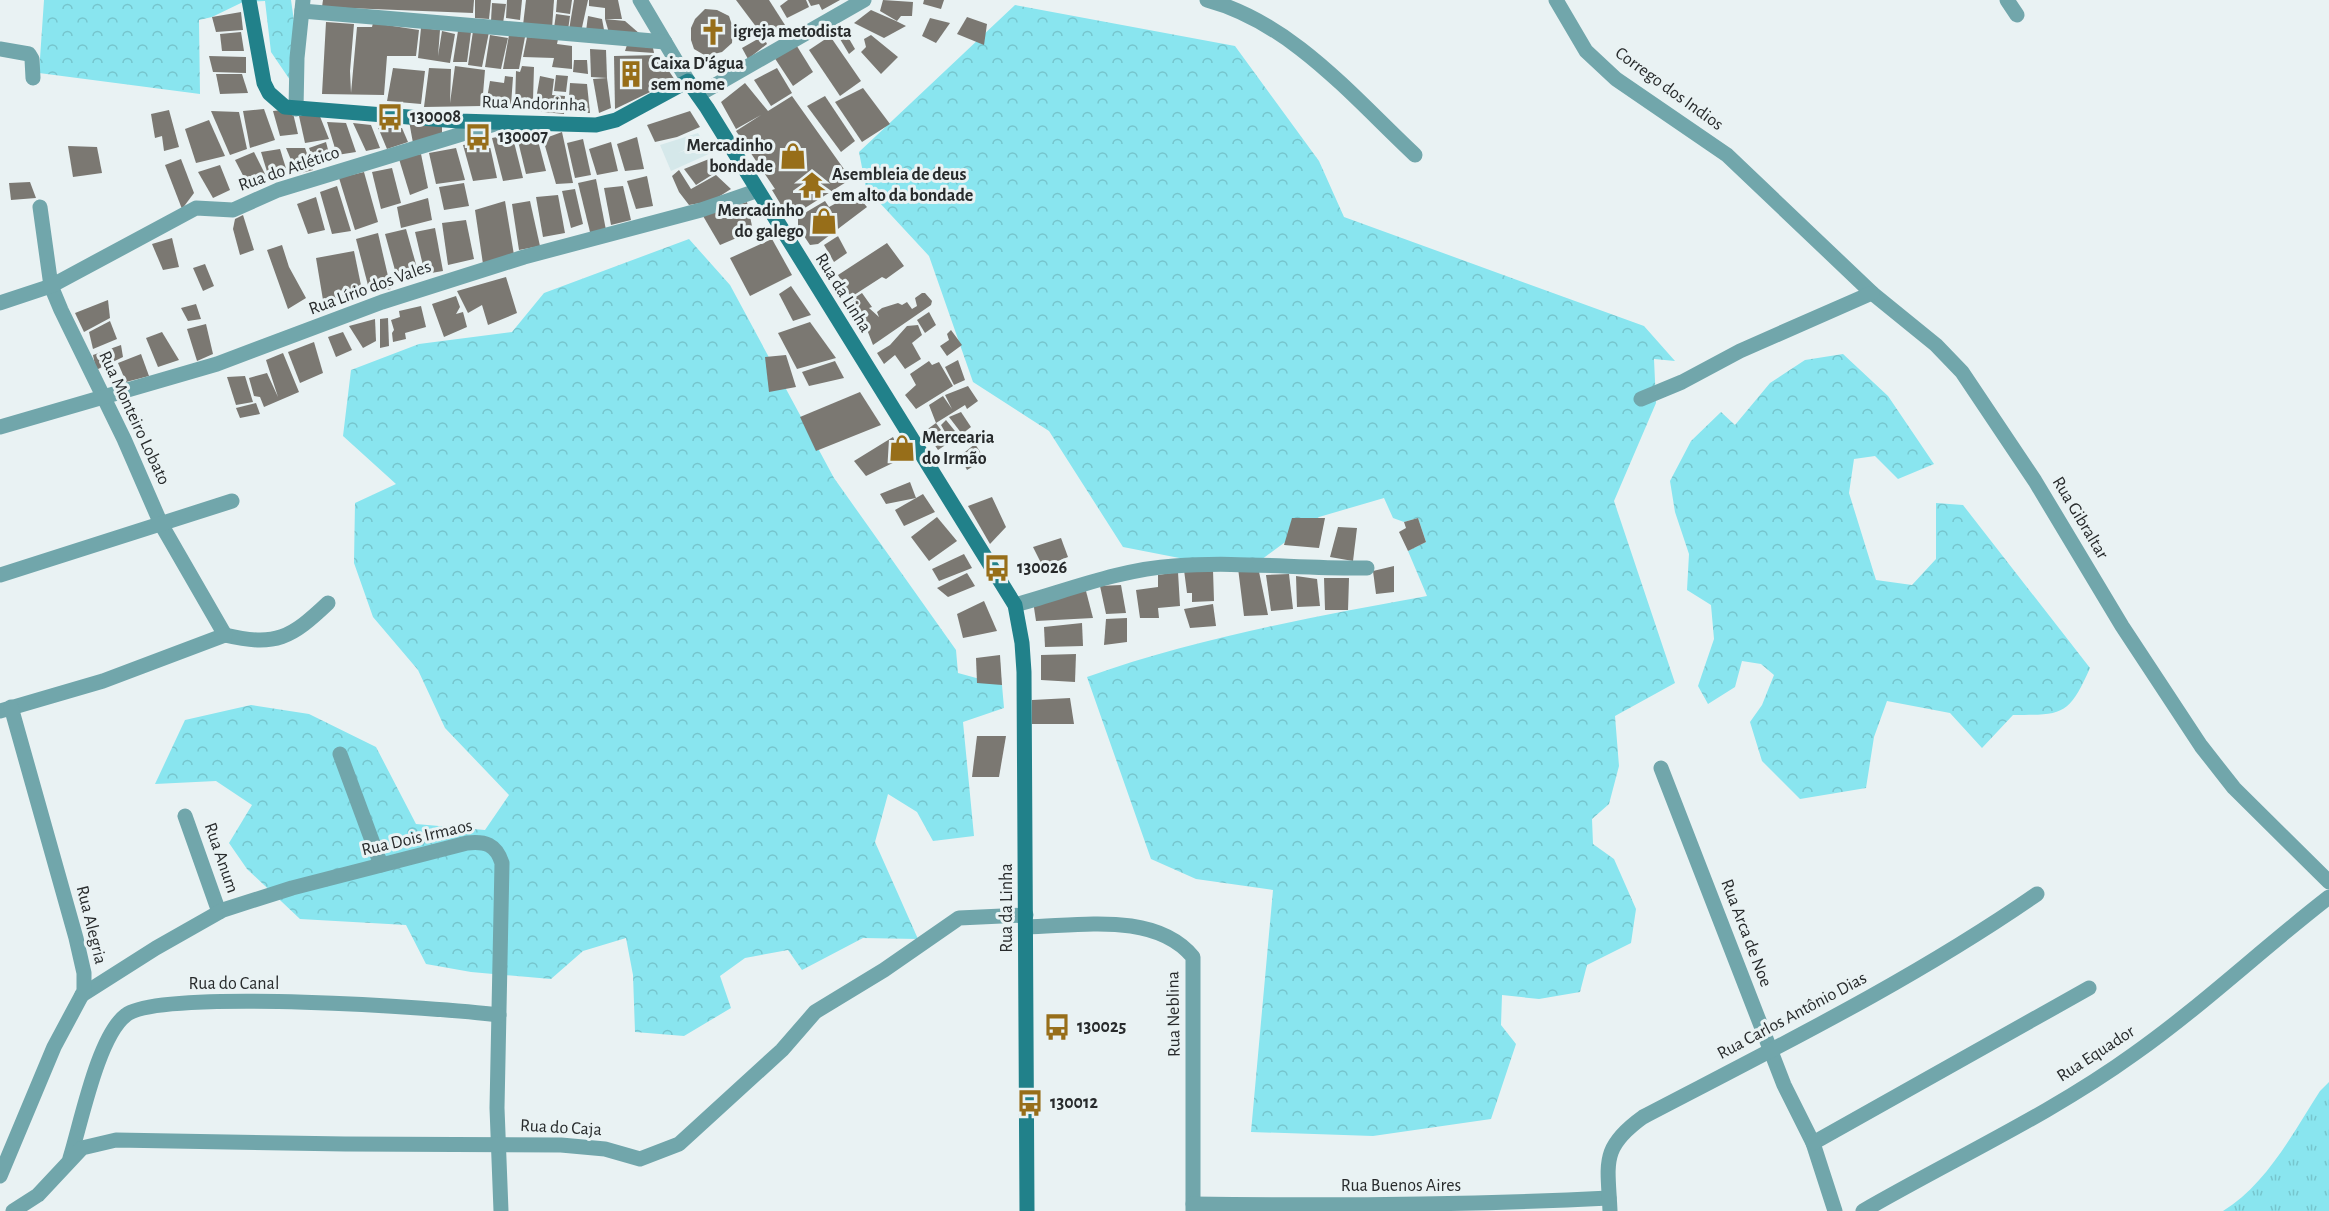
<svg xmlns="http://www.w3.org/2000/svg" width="2329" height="1211" font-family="'Alegreya Sans',sans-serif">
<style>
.built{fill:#d5e8ea}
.grass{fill:url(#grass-tufts)}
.forest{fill:url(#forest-crowns)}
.building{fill:#7b7872}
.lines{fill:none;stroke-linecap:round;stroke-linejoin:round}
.street{stroke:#71a6ab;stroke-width:15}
.secondary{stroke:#21818a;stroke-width:15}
.labels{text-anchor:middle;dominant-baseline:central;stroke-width:6;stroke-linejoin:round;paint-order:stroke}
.poi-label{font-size:18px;font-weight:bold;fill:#282b2c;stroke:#e9f2f3;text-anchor:start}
.street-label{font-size:18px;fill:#282b2c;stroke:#e9f2f3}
</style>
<defs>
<pattern id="grass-tufts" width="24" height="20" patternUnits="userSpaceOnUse" patternTransform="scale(1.5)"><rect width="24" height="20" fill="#89e5ef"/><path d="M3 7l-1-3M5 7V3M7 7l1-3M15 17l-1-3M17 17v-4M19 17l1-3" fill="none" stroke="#76c5cd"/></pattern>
<pattern id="forest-crowns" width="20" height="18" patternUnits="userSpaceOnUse" patternTransform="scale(1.5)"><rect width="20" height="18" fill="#89e5ef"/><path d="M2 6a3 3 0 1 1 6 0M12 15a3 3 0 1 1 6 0" fill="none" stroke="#76c5cd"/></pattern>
</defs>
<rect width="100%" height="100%" fill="#e9f2f3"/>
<polygon class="built" points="698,133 703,141 678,153 705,143 711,153 671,171 660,145"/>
<path class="grass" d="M 2329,1082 L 2329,1211 L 2223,1211 C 2266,1185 2293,1133 2320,1091 Z"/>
<g class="forest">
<polygon points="44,0 291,0 295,28 290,80 271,52 265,1 243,2 212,17 199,20 200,94 39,73"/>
<path d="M 1015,5 L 1235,46 L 1319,161 L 1344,217 L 1644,326 L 1675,361 L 1654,359 L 1656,403 L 1614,501 L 1675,683 L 1615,716 L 1619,766 L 1609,804 L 1592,819 L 1593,844 L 1614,859 L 1636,909 L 1631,943 L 1587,965 L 1580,992 L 1539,999 L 1502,995 L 1501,1025 L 1516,1044 L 1491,1119 L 1373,1136 L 1251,1132 L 1273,890 L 1196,879 L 1151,859 L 1087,677 C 1197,638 1312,617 1427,596 L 1408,551 L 1426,542 L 1418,518 L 1404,522 L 1393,518 L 1384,498 L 1319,517 L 1246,571 L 1123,547 L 1049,431 L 973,382 L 929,256 L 866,188 L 859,152 Z"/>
<polygon points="689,239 730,285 834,478 956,650 958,673 1002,685 1004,708 963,722 974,836 933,841 917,812 888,794 875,842 918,939 863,938 802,970 788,950 745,958 720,976 731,1008 684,1036 635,1032 633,975 626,938 583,951 551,979 471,972 426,964 406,925 300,919 247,869 229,843 252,805 216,781 155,784 185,720 251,705 309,714 376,747 416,824 485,830 509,795 445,728 418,670 373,617 354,563 355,503 396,484 343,436 351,370 419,344 512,332 544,293"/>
<path d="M 1843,354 L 1888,396 L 1934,464 L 1898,479 L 1875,456 L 1854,459 L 1849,493 L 1876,580 L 1912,585 L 1936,559 L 1936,503 L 1963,505 L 2090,668 C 2069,715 2064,715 2013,715 L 1982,748 L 1950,713 L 1887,701 L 1874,737 L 1866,788 L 1800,799 L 1762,761 L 1750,722 L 1762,705 L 1774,675 L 1761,664 L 1742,661 L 1735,687 L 1708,704 L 1698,686 L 1714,639 L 1711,605 L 1687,590 L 1689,554 L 1675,512 L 1670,481 L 1691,441 L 1721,412 L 1735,425 L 1770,383 L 1805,360 Z"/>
</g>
<g class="building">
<polygon points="323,0 474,0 473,13 322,7"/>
<polygon points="475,0 491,0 489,19 475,18"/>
<polygon points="507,0 522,0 520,20 506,18"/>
<polygon points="526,0 554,0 552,28 523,25"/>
<polygon points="557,0 572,0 570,14 556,12"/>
<polygon points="574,0 588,0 581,32 569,30"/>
<polygon points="589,0 618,0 622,19 605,19 605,8 589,6"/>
<polygon points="736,0 769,0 785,25 763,36"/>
<polygon points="788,0 806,0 809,7 787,18 780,6"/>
<polygon points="808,0 840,0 822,10 819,4 811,6"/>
<polygon points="883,0 913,2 912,16 901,16 897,21 880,11"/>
<polygon points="924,0 944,0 941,9 923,4"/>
<polygon points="492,3 506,4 503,23 491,21"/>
<polygon points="705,9 717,10 729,16 733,28 732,43 722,52 706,56 694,49 691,40 691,28 695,19"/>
<polygon points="871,10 896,21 906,26 884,38 854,23"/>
<polygon points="241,12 243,30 216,32 212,17"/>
<polygon points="556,14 570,16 568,30 554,28"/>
<polygon points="588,16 602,19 605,35 586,31"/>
<polygon points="967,17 987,24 984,45 957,34"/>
<polygon points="930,18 950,23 936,43 922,36"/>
<polygon points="605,19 625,21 640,34 609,33"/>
<polygon points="326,22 354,24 350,71 351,93 357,27 372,27 373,23 419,30 416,56 387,56 384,95 322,94"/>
<polygon points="421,28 440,30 438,56 442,31 455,34 450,63 418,58"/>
<polygon points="844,30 855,49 849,54 837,34"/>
<polygon points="458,31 471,32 467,62 453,62"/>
<polygon points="473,31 489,32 482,67 468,65"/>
<polygon points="241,32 244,51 222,51 220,34"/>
<polygon points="490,35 508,38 501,69 485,67"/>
<polygon points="509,35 525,37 519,69 503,69"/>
<polygon points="871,35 898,57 881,74 861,52 866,47 864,39"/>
<polygon points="763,36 767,44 748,59 742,48"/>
<polygon points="830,36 861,81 840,96 809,50"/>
<polygon points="527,37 558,39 557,44 572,46 572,69 552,67 554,58 523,57"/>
<polygon points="795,43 813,72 793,86 774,57"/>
<polygon points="627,45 653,48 654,53 625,51"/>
<polygon points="590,49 606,50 607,78 591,77"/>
<polygon points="658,55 675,80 615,109 614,56"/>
<polygon points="209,56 246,57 246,73 213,72"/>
<polygon points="574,60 587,60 588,74 573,72"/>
<polygon points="455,66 485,70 482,106 424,107 429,68 451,69 450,103"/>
<polygon points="522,66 534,67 533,100 525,98 525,106 515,106 516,71 520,72"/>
<polygon points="393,68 425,71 421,104 387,101"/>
<polygon points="777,68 792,93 771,106 754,80"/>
<polygon points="216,74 242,74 248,93 220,94"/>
<polygon points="556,75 568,76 566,92 554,91"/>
<polygon points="505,76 513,77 511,105 501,104 500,107 486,104 490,81 504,83"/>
<polygon points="540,76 554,79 552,95 565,96 564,114 534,111"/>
<polygon points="607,78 611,108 599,113 593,79"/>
<polygon points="570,83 587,84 590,113 568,113"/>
<polygon points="745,83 768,111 792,96 851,179 789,218 772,190 775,189 736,131 761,115 736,129 721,102"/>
<polygon points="863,88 890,124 862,142 835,102"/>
<polygon points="825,96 855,141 841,152 807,106"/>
<polygon points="264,109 275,140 250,148 243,111"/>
<polygon points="292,109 298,134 280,136 273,111"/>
<polygon points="169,110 179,147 164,151 162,136 155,138 151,114"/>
<polygon points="211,111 239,112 247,149 230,155"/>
<polygon points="690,111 700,127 677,137 655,142 647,125"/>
<polygon points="319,114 329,139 305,143 299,116"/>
<polygon points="209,120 225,156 196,163 185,129"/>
<polygon points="399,121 408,142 387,149 377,125"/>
<polygon points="409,121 418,121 422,126 442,125 442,135 413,143"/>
<polygon points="327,122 346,123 356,152 337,155"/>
<polygon points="353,123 371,125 380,148 366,151"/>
<polygon points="562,132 573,183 556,184 543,139"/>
<polygon points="512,134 523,178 503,181 492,138"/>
<polygon points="517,137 537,137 546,171 526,174"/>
<polygon points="637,137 644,169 625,171 617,144"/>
<polygon points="583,139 591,175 575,178 567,143"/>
<polygon points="326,142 331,161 316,165 309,148"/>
<polygon points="489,142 497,178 473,181 463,145"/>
<polygon points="611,142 618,171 597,175 589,149"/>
<polygon points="68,146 97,147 102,173 73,177"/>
<polygon points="286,148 305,148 313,170 297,174"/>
<polygon points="456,148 465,180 436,184 429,153"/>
<polygon points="280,149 288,175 269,178 261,152"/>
<polygon points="254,152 267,178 248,185 235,160"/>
<polygon points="421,154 428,188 410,195 399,159"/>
<polygon points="181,159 194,193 182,209 165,165"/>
<polygon points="709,159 718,171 696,185 684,169"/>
<polygon points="220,165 230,190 213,198 198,172"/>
<polygon points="392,168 401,203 381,209 372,172"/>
<polygon points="679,170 691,189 716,175 731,189 712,201 689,205 679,192 672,176"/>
<polygon points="364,172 378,222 355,230 339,178"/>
<polygon points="647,176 653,206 636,209 627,181"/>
<polygon points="596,179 606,230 591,236 578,183"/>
<polygon points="30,182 36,198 11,200 9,183"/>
<polygon points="464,183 469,206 444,210 439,187"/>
<polygon points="337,186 351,231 332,234 320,192"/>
<polygon points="623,186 631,220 611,225 604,188"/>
<polygon points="575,189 583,224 571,228 562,191"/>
<polygon points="855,193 867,207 818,244 810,245 798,227 798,217 825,201 829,207"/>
<polygon points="558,195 565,233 543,237 536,197"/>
<polygon points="316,197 325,230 308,234 297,204"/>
<polygon points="428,198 432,220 401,228 397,207"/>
<polygon points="505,201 514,255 483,264 475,210"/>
<polygon points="530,201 540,246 519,250 512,204"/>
<polygon points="747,202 753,231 720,245 703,216"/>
<polygon points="243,215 254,250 240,255 233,229 235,219"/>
<polygon points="466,220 474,259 448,265 442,223"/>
<polygon points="435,228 443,271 425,274 415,232"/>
<polygon points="406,229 419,275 398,281 385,234"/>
<polygon points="378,233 391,289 370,293 356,239"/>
<polygon points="838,236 847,253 834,262 824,245"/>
<polygon points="172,238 179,267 163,270 152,244"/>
<polygon points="772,239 792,275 750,296 730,258"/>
<polygon points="887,243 904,266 886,279 882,277 851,297 838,275"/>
<polygon points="282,245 289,267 306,298 288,309 267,250"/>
<polygon points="354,251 363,295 323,300 316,258"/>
<polygon points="205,264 214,286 203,291 193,268"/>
<polygon points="506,277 517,313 488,325 482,305 468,313 457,291"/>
<polygon points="791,286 811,315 793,321 779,294"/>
<polygon points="862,293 872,307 869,308 879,317 877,312 882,308 898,303 902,305 907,302 912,309 917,306 915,298 922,293 925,293 932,301 931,305 873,345 866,327 848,302"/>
<polygon points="456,296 460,307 456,314 463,312 467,327 444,337 432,304"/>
<polygon points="108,300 110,318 84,332 75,313"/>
<polygon points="196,304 201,319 188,321 181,308"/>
<polygon points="421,306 426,327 405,333 406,339 393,342 392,333 394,330 391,320 400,317 399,311"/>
<polygon points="929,312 936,325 925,333 917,320"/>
<polygon points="388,318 389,346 380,348 380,319"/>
<polygon points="375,319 376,341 363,348 349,326"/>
<polygon points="110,321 117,339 93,349 89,332"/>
<polygon points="810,322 836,358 797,369 778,333"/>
<polygon points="206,324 213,354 197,361 187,329"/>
<polygon points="918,325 922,335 912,343 921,359 905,369 895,355 884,364 877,353 890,345 907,326"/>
<polygon points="951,330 962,345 947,356 940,346 949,340 947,334"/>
<polygon points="162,332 179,360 158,367 146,338"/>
<polygon points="343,332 352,350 336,357 328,337"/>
<polygon points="314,342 323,373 300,383 288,352"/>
<polygon points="121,345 123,357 96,370 93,355"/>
<polygon points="283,353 299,392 264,407 260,397 254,396 249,378 267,373 278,397 266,360"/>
<polygon points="141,354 149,376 126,382 118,363"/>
<polygon points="786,355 796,387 769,392 765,357"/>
<polygon points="958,360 965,380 954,385 945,367"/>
<polygon points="835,361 844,378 809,386 802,372"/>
<polygon points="929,361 932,365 939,362 953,386 916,409 905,395 916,385 910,374"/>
<polygon points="245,376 253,402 236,405 227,377"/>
<polygon points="968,386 978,401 967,409 965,405 936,423 929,405 943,396 952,409 945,395"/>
<polygon points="860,392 881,425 816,451 800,417"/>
<polygon points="256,403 260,414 240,418 236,408"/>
<polygon points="961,412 971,427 962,434 949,417"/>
<polygon points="946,420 959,436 938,450 932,441 945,432 941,425"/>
<polygon points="936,423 941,430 929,439 925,431"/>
<polygon points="893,437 903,458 866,476 854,461"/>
<polygon points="975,444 985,459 967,470 960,456"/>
<polygon points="910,482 916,498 923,494 935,512 904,526 895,510 916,498 886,504 880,494"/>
<polygon points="992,497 1006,527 990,544 968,506"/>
<polygon points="937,517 957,541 929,561 911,537"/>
<polygon points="1292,518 1325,518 1319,548 1284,545"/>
<polygon points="1418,518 1426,542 1408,551 1399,532 1406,528 1404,522"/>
<polygon points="1338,527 1357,528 1353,561 1330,557"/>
<polygon points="1061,538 1068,557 1043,567 1033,547"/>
<polygon points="964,554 972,568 939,581 932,569"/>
<polygon points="1394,566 1394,592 1376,594 1373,571"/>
<polygon points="1258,567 1268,615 1244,616 1238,568"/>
<polygon points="1184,570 1213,570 1214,601 1192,602 1192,593 1187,593"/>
<polygon points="1178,572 1180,606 1158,608 1159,618 1140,618 1136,590 1158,587 1158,575"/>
<polygon points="967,573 975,586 948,597 937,588"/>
<polygon points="1289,574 1293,609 1271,611 1266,575"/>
<polygon points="1296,576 1317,579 1320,606 1297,607"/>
<polygon points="1324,578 1349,578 1348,610 1325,610"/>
<polygon points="1121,585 1126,613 1106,614 1100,586"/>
<polygon points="1086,591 1093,618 1036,621 1033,601"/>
<polygon points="984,601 997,631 963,638 957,614"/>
<polygon points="1213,604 1216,626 1190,628 1184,609"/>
<polygon points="1127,618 1127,642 1104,645 1106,619"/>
<polygon points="1082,623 1083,646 1045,647 1044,627"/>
<polygon points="1076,654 1075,682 1041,680 1041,655"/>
<polygon points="1000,655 1002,685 977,683 976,658"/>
<polygon points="1070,698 1074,724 1032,724 1032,700"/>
<polygon points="977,736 1006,736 999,777 972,777"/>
</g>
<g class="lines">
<g class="street">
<polyline points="640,0 688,81"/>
<path d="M 1207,0 C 1292,23 1352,96 1415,155"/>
<polyline points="1556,0 1586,51 1616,79 1727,155 1872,293 1936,345 1962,372 2035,481 2122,626 2201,746 2234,788 2329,882"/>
<polyline points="2007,0 2017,15"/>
<polyline points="302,11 665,42"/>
<polyline points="0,49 29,54 32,59 33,78"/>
<polyline points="698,95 864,0"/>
<polyline points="296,109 297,58 303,0"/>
<polyline points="40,207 51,286 61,310 124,439 161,524 225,635"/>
<polyline points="0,303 51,286 196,208 233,210 278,190 498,123"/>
<polyline points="1641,399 1682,382 1740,351 1872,293"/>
<polyline points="0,427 217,364 382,302 524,257 701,210 756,191"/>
<polyline points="0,575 232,501"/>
<path d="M 1015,605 C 1066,591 1121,569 1174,566 C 1238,561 1303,569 1367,568"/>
<path d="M 225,635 C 276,647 291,638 328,603"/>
<polyline points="0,711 103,681 225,635"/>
<polyline points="340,754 381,865"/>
<polyline points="1661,768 1784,1085 1813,1143 1835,1211"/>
<polyline points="185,816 219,912"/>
<path d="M 1026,927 C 1079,926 1155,911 1193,957 L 1193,1211"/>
<path d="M 82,995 L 156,948 L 223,910 L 292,888 L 467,843 C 485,841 496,844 502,863 L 497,1108 L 501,1211"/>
<polyline points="1813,1143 2089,988"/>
<path d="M 70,1158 C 81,1123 98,1036 126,1015 C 160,988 444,1008 499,1015"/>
<polyline points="0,1176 54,1047 84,991 84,973 76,938 11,707"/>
<path d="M 1193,1204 C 1332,1206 1470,1205 1609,1198"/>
<polyline points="13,1211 38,1195 82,1148 116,1140 345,1144 561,1145 605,1149 640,1159 679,1144 782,1050 815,1012 884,970 959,918 1026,915"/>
<path d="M 1610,1211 C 1608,1163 1600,1148 1643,1117 C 1777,1047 1913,980 2037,894"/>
<path d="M 1863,1211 C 1953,1159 2051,1114 2134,1054 C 2202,1006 2263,948 2329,897"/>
</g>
<polyline class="secondary" points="249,0 264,83 269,93 285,107 458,121 596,125 616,120 688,81 707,108 1015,605 1022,643 1024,672 1027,1211"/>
</g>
<defs>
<symbol id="church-bare" viewBox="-9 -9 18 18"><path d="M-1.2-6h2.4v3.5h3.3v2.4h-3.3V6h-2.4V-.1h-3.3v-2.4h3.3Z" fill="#976e19" stroke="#e9f2f3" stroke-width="2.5" paint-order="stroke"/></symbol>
<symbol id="building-bare" viewBox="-9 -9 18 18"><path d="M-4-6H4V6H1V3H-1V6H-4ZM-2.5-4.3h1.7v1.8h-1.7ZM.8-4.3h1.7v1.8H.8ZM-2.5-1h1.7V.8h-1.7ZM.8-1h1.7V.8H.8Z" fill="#976e19" stroke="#e9f2f3" stroke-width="2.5" paint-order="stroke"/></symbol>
<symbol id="bus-bare" viewBox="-9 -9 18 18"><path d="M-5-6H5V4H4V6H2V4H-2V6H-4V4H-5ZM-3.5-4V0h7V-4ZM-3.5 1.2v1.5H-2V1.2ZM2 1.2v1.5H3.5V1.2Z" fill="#976e19" stroke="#e9f2f3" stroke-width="2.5" paint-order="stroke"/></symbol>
<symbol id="shop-bare" viewBox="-9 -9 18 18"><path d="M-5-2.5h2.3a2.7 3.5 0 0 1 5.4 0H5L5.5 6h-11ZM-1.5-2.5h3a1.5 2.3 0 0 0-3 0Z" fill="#976e19" stroke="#e9f2f3" stroke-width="2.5" paint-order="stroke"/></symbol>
<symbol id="temple-bare" viewBox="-9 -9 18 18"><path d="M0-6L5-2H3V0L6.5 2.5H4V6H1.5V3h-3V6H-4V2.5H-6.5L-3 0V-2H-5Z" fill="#976e19" stroke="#e9f2f3" stroke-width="2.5" paint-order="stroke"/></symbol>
</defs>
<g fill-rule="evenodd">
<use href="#church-bare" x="694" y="13" width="38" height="38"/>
<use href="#building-bare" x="612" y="55" width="38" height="38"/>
<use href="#bus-bare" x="371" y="98" width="38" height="38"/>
<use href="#bus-bare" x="459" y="118" width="38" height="38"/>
<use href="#shop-bare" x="774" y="137" width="38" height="38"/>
<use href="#temple-bare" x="793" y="166" width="38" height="38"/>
<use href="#shop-bare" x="805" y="202" width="38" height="38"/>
<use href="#shop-bare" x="883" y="429" width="38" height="38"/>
<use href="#bus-bare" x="978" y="549" width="38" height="38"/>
<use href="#bus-bare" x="1038" y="1008" width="38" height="38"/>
<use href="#bus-bare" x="1011" y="1084" width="38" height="38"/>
</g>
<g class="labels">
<g class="poi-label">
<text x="733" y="32">igreja metodista</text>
<text x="651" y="64">Caixa D'água<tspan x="651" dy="21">sem nome</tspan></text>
<text x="410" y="117">130008</text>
<text x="498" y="137">130007</text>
<text x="773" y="146" text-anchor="end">Mercadinho<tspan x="773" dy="21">bondade</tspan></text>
<text x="832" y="175">Asembleia de deus<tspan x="832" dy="21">em alto da bondade</tspan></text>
<text x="804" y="211" text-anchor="end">Mercadinho<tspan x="804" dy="21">do galego</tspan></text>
<text x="922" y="438">Mercearia<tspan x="922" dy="21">do Irmão</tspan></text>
<text x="1017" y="568">130026</text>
<text x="1077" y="1027">130025</text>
<text x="1050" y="1103">130012</text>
</g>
<g class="street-label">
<text transform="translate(1669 89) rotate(36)">Corrego dos Indios</text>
<text transform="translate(534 104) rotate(2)">Rua Andorinha</text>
<text transform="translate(289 169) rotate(-19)">Rua do Atlético</text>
<text transform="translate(370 288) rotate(-20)">Rua Lírio dos Vales</text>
<text transform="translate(843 293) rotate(58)">Rua da Linha</text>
<text transform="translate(134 418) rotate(65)">Rua Monteiro Lobato</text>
<text transform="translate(2080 518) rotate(59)">Rua Gibraltar</text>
<text transform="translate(417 838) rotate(-13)">Rua Dois Irmaos</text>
<text transform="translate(221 858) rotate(71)">Rua Anum</text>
<text transform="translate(1007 908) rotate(-90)">Rua da Linha</text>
<text transform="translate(91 925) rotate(76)">Rua Alegria</text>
<text transform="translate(1746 933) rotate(69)">Rua Arca de Noe</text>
<text x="234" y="984">Rua do Canal</text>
<text transform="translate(1174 1014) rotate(-91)">Rua Neblina</text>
<text transform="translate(1792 1016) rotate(-28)">Rua Carlos Antônio Dias</text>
<text transform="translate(2096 1054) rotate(-33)">Rua Equador</text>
<text transform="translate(561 1128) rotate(3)">Rua do Caja</text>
<text x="1401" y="1186">Rua Buenos Aires</text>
</g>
</g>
</svg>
